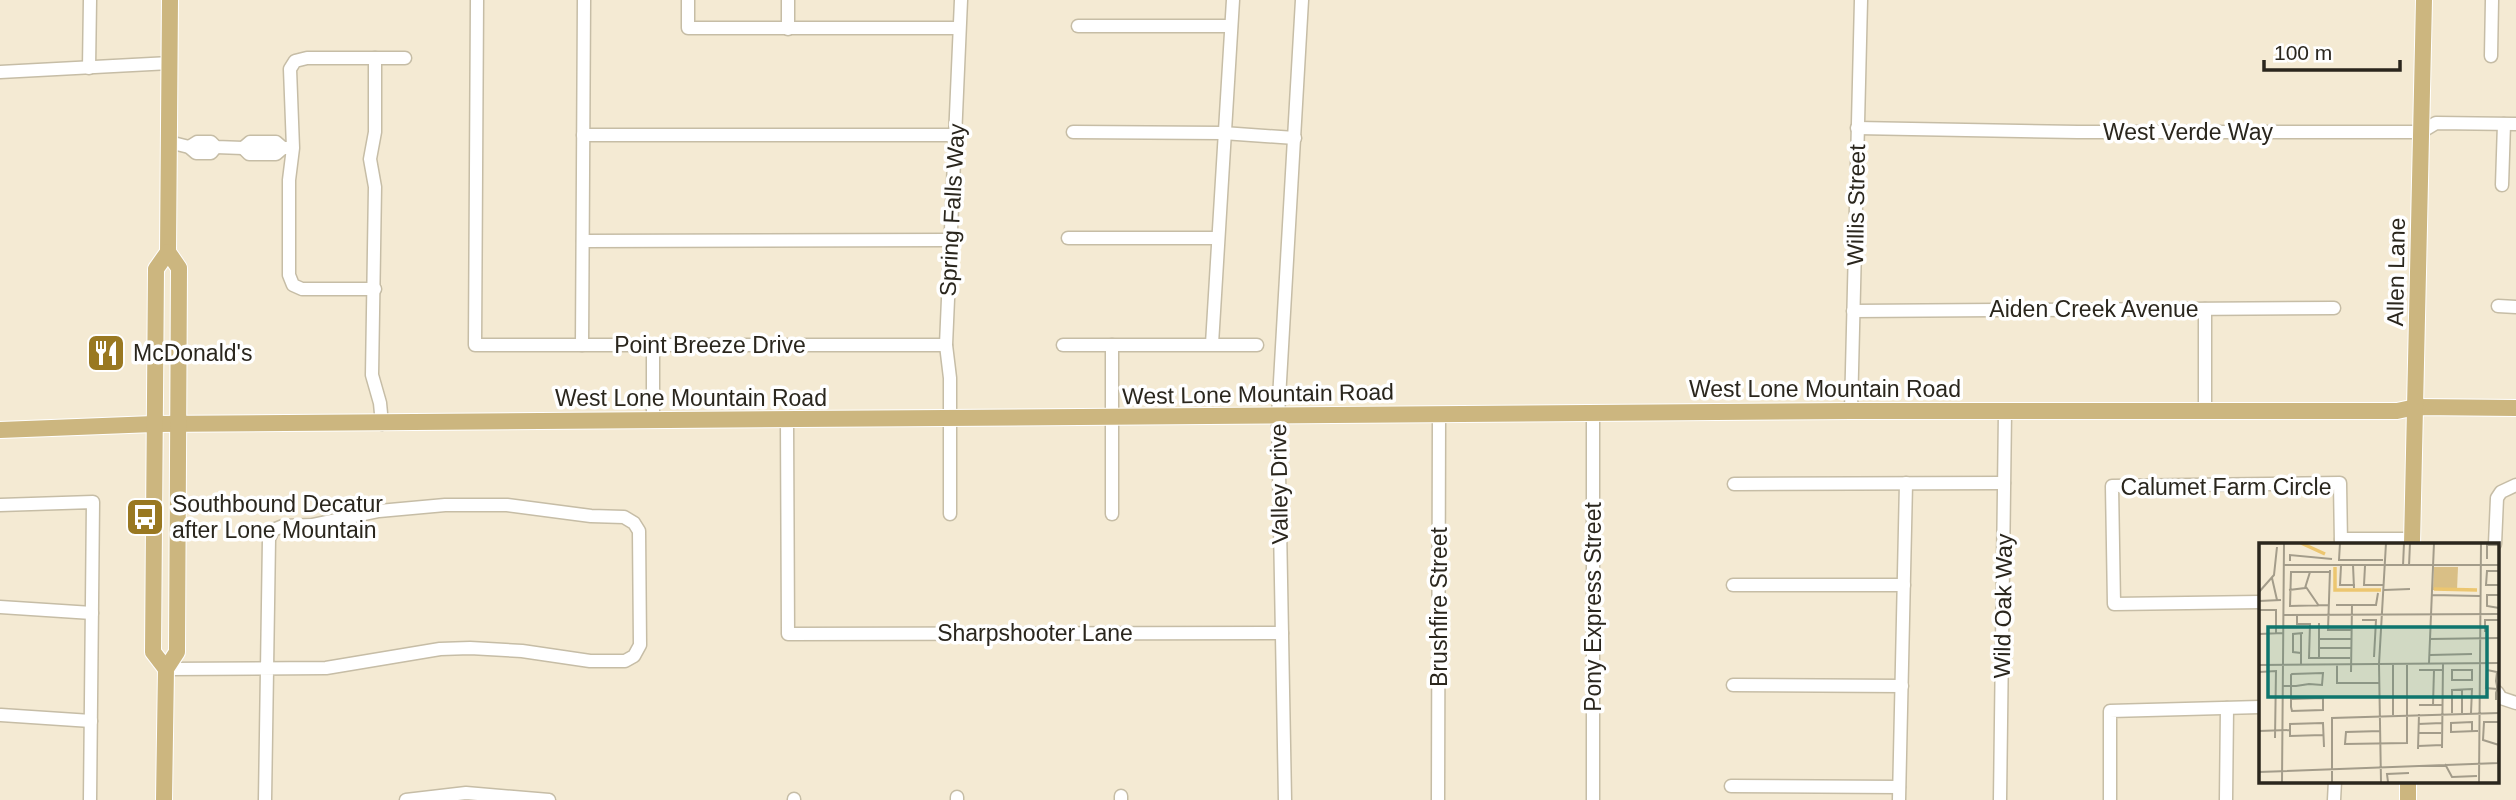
<svg xmlns="http://www.w3.org/2000/svg" width="2516" height="800" font-family="Helvetica,sans-serif">
<style>
.lines{fill:none;stroke-linecap:round;stroke-linejoin:round}
.minor-casing{stroke:#c6bda6;stroke-width:15}
.major-casing{stroke:#fff;stroke-width:18}
.minor{stroke:#fff;stroke-width:12}
.major{stroke:#ccb67f;stroke-width:16}
.labels{text-anchor:middle;dominant-baseline:central;stroke-width:7;stroke-linejoin:round;paint-order:stroke}
.street-label{font-size:23px;fill:#2a261d;stroke:#fff}
.poi-label{font-size:23px;fill:#2a261d;stroke:#fff;text-anchor:start}
.inset-river{fill:none;stroke:#ecc670;stroke-width:3.5}
.inset-road{fill:none;stroke:#a39c8a;stroke-width:2}
.view{fill:#0f766e;fill-opacity:0.15;stroke:#0f766e;stroke-width:3.5}
.inset-edge{fill:none;stroke:#2a261d;stroke-width:3.5}
</style>
<rect width="100%" height="100%" fill="#f4ead3"/>
<g class="lines">
<defs>
<g id="minor">
<polyline points="477,0 475,345 946,345"/>
<polyline points="688,0 688,28 959,28"/>
<polyline points="1078,26 1231,26"/>
<polyline points="788,29 788,0"/>
<polyline points="2491,56 2492,0"/>
<polyline points="375,58 375,132 370,159 375,187 372,375 380,403 382,424"/>
<polyline points="89,68 90,0"/>
<polyline points="0,72 170,63"/>
<polyline points="1857,128 2078,132 2421,132 2436,123 2516,124"/>
<polyline points="1073,132 1223,133 1295,138"/>
<polyline points="583,135 955,135"/>
<polyline points="169,142 189,147 196,153 211,153 216,147"/>
<polyline points="189,147 197,142 211,142 216,147 243,148 250,142 276,142 283,148"/>
<polyline points="243,148 249,154 276,154 283,148 291,148"/>
<polyline points="2502,185 2504,124"/>
<polyline points="1068,238 1218,238"/>
<polyline points="583,241 950,240"/>
<polyline points="375,289 302,289 293,285 289,275 289,180 293,148 290,69 295,61 307,58 405,58"/>
<polyline points="2498,306 2516,307"/>
<polyline points="2205,309 2205,412"/>
<polyline points="1853,311 2334,308"/>
<polyline points="1212,344 1233,0"/>
<polyline points="582,345 584,0"/>
<polyline points="653,345 653,421"/>
<polyline points="1063,345 1257,345"/>
<polyline points="1112,345 1112,514"/>
<polyline points="1851,411 1861,0"/>
<polyline points="787,421 788,634 1282,633"/>
<polyline points="1734,484 2004,483"/>
<polyline points="0,505 93,502 90,800"/>
<polyline points="950,514 950,378 946,345 961,0"/>
<polyline points="2341,539 2412,539"/>
<polyline points="2495,544 2497,498 2501,492 2516,485"/>
<polyline points="1733,585 1904,585"/>
<polyline points="2260,602 2114,604 2112,486 2340,483 2341,544"/>
<polyline points="0,607 92,613"/>
<polyline points="166,669 326,668 440,649 470,648 522,651 590,661 625,661 634,656 640,645 639,531 634,523 624,517 591,516 507,505 445,505 379,511 312,525 283,526 273,530 269,539 265,800"/>
<polyline points="1733,685 1902,686"/>
<polyline points="2497,692 2501,698 2516,703"/>
<polyline points="1,715 91,721"/>
<polyline points="1731,786 1899,787"/>
<polyline points="1121,796 1121,800"/>
<polyline points="957,797 957,800"/>
<polyline points="794,799 794,800"/>
<polyline points="406,800 466,793 549,800"/>
<polyline points="1285,800 1278,416 1302,0"/>
<polyline points="1438,800 1439,415"/>
<polyline points="1593,800 1593,413"/>
<polyline points="1899,800 1906,483"/>
<polyline points="2000,800 2005,412"/>
<polyline points="2110,800 2110,711 2260,707"/>
<polyline points="2226,800 2227,708"/>
<polyline points="2334,800 2335,781"/>
</g>
<g id="major">
<polyline points="0,430 154,424 1851,411 2397,411 2416,407 2516,408"/>
<polyline points="2412,544 2424,0"/>
<polyline points="166,669 153,652 156,269 168,252 170,0"/>
<polyline points="164,800 166,669 177,652 179,268 168,252"/>
<polyline points="2408,800 2408,781"/>
</g>
</defs>
<use href="#minor" class="minor-casing"/>
<use href="#major" class="major-casing"/>
<use href="#minor" class="minor"/>
<use href="#major" class="major"/>
</g>
<defs>
<symbol id="restaurant-square" viewBox="-11 -11 22 22"><rect x="-9" y="-9" width="18" height="18" rx="4" fill="#997821" stroke="#fff"/><path d="M-5-6h1v4h1v-4h1v4h1v-4h1v5L-1.5 .5V6h-2V.5L-5-1ZM5-6V6H3V1.5H1.5Q1.5-4 5-6Z" fill="#fff"/></symbol>
<symbol id="bus-square" viewBox="-11 -11 22 22"><rect x="-9" y="-9" width="18" height="18" rx="4" fill="#997821" stroke="#fff"/><path d="M-5-6H5V4H4V6H2V4H-2V6H-4V4H-5ZM-3.5-4V0h7V-4ZM-3.5 1.2v1.5H-2V1.2ZM2 1.2v1.5H3.5V1.2Z" fill="#fff"/></symbol>
</defs>
<g fill-rule="evenodd">
<use href="#restaurant-square" x="84" y="331" width="44" height="44"/>
<use href="#bus-square" x="123" y="495" width="44" height="44"/>
</g>
<g class="labels">
<g class="street-label">
<text x="2188" y="132">West Verde Way</text>
<text transform="translate(1856 205) rotate(-89)">Willis Street</text>
<text transform="translate(952 210) rotate(-87)">Spring Falls Way</text>
<text transform="translate(2396 272) rotate(-89)">Allen Lane</text>
<text x="2094" y="309">Aiden Creek Avenue</text>
<text x="710" y="345">Point Breeze Drive</text>
<text x="1825" y="389">West Lone Mountain Road</text>
<text transform="translate(1258 394) rotate(-1)">West Lone Mountain Road</text>
<text x="691" y="398">West Lone Mountain Road</text>
<text transform="translate(1279 484) rotate(-91)">Valley Drive</text>
<text x="2226" y="487">Calumet Farm Circle</text>
<text transform="translate(2003 606) rotate(-89)">Wild Oak Way</text>
<text transform="translate(1439 607) rotate(-90)">Brushfire Street</text>
<text transform="translate(1593 607) rotate(-90)">Pony Express Street</text>
<text x="1035" y="633">Sharpshooter Lane</text>
</g>
<g class="poi-label">
<text x="133" y="353">McDonald's</text>
<text x="172" y="504">Southbound Decatur<tspan x="172" dy="26">after Lone Mountain</tspan></text>
</g>
</g>
<g transform="translate(2259 543)">
<rect width="240" height="240" fill="#f4ead3"/>
<path d="M 175,24 L 199,24 L 198,47 L 174,47 Z" fill="#d9bf86"/>
<path class="inset-river" d="M 42,0 L 66,11M 76,24 L 76,47 L 122,47M 175,46 L 218,47"/>
<path class="inset-road" d="M 81,0 L 80,17 L 124,17M 228,16 L 228,2 L 240,2M 31,18 L 31,12 L 73,16M 24,22 L 240,22M 94,22 L 95,45M 82,23 L 81,42 L 96,42M 106,23 L 105,42 L 125,42M 144,23 L 145,0M 150,23 L 151,0M 71,27 L 69,87 L 93,87M 240,28 L 228,28 L 227,42 L 240,42M 13,35 L 18,57M 47,44 L 60,63M 30,47 L 46,45 L 51,29M 125,47 L 151,46M 0,49 L 15,32 L 18,4M 173,52 L 221,53M 240,52 L 228,52 L 228,63 L 240,65M 0,58 L 22,57M 69,62 L 31,63 L 32,29 L 71,29M 77,62 L 117,62 L 119,50M 0,67 L 17,67 L 17,90M 24,72 L 240,71M 38,72 L 38,81 L 51,81 L 50,115 L 91,115M 103,77 L 117,77 L 115,114M 226,89 L 226,77 L 240,77M 42,90 L 42,121M 0,91 L 24,90M 60,96 L 92,96M 171,96 L 240,95M 60,105 L 92,105M 42,110 L 34,109 L 34,91 L 44,90M 171,112 L 213,111M 60,115 L 60,80M 170,120 L 175,0M 78,121 L 78,140 L 121,140M 0,122 L 240,120M 160,127 L 184,127M 193,127 L 213,127 L 213,137 L 193,137 ZM 0,129 L 17,128 L 16,195M 92,129 L 93,62M 24,143 L 37,143 L 50,141 L 63,142 L 64,130 L 33,131 L 32,132 L 32,164 L 33,168 L 64,167 L 64,155 L 32,156M 237,157 L 237,150 L 238,147 L 238,143 L 237,138 L 238,129 L 228,127 L 227,145 L 238,146M 160,162 L 183,162M 174,162 L 175,127M 193,170 L 193,147 L 213,146 L 212,170M 203,170 L 203,146M 134,172 L 134,122M 159,181 L 183,180M 0,188 L 31,187M 122,188 L 87,189 L 86,201 L 148,200 L 148,121M 213,188 L 213,179 L 192,180 L 192,189 L 217,188 L 219,188M 159,190 L 182,190M 64,192 L 31,193 L 31,181 L 64,180 L 65,204M 240,202 L 224,197 L 225,179 L 240,179M 159,203 L 183,202M 183,205 L 184,121M 159,206 L 160,171M 239,220 L 240,193M 186,221 L 193,234 L 218,233M 0,229 L 240,220M 23,239 L 25,0M 73,239 L 73,175 L 240,170M 122,239 L 120,121 L 127,0M 129,239 L 128,231 L 150,230M 220,239 L 222,0"/>
<path class="view" d="M 9,84 L 228,84 L 228,154 L 9,154 Z"/>
<rect width="240" height="240" class="inset-edge"/>
</g>
<path d="M2264 60v10h136v-10" fill="none" stroke="#2a261d" stroke-width="3.5"/>
<text x="2274" y="60" font-size="21" fill="#2a261d" stroke="#ffffff" stroke-width="5" paint-order="stroke">100 m</text>
</svg>
